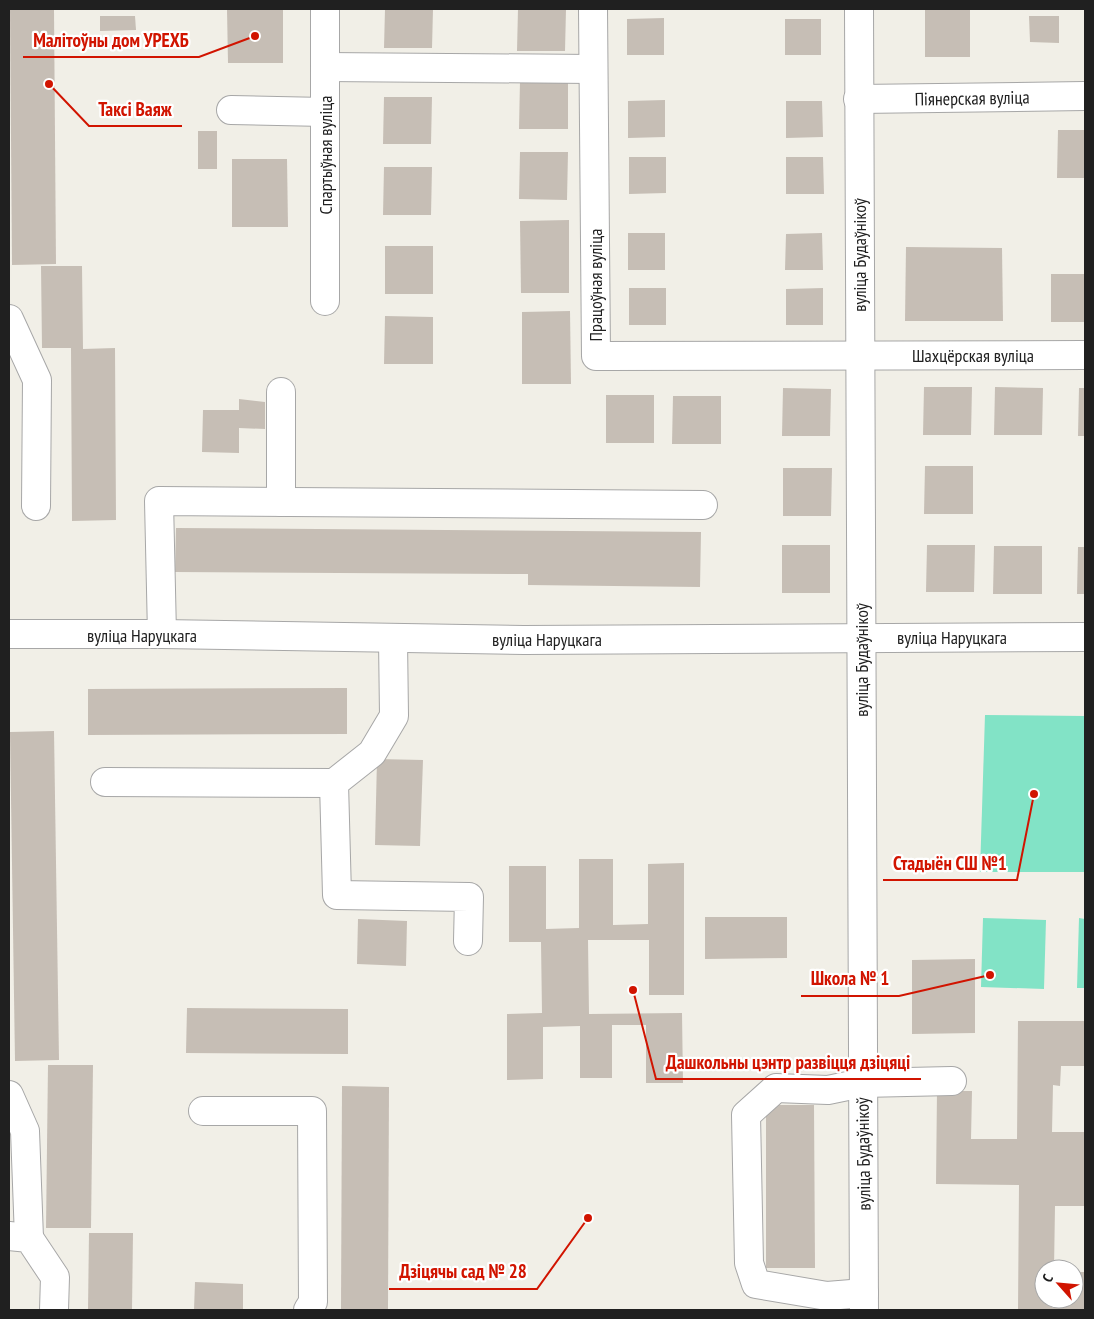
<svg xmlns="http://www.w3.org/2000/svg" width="1094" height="1319" font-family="'PT Sans Narrow',sans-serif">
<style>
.pitch{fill:#82e3c6}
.building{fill:#c6beb5}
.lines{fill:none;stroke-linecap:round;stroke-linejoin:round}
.minor-casing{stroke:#a7a7a7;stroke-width:30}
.minor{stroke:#fff;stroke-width:28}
.labels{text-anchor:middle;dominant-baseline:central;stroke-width:4.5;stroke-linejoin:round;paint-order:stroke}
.street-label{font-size:18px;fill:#202020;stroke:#fff}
.leader{fill:none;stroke:#d11400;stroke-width:2}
.callout-dot{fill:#d11400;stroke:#fff;stroke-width:2}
.callout-label{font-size:19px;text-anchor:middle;font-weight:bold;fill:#d11400;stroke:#fff;stroke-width:4.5;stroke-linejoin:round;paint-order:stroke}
</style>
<rect width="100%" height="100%" fill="#f1efe7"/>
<g class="pitch">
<polygon points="985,715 1085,716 1085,872 980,872"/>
<polygon points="983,918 1046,920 1044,989 981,987"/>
<polygon points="1079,918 1085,919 1085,988 1077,988"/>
</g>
<g class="building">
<polygon points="10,9 54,9 56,264 12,265"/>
<polygon points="227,9 283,9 283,63 228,63"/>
<polygon points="385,9 433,9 432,48 384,48"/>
<polygon points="518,9 566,9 565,51 517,51"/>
<rect x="925" y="9" width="45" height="48"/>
<polygon points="100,16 135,16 136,30 100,31"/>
<polygon points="1029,16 1059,16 1059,43 1030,42"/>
<polygon points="664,18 664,55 627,55 627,19"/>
<rect x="785" y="19" width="36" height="36"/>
<polygon points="520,81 568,81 568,129 519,129"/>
<polygon points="384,97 432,97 431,144 383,144"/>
<polygon points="665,100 665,137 628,138 628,101"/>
<polygon points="786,101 822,101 823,137 786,138"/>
<polygon points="1058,130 1085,130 1085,178 1057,178"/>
<rect x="198" y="131" width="19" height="38"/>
<polygon points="520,152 568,152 567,200 519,199"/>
<polygon points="629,157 666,157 666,193 629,194"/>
<polygon points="786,157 823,157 824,194 786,194"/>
<polygon points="232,159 287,159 288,227 232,227"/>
<polygon points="384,167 432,167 431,215 383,215"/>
<polygon points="569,220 569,293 521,293 520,221"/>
<rect x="628" y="233" width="37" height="37"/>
<polygon points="822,233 823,270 785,270 786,234"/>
<rect x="385" y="246" width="48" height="48"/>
<polygon points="906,247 1002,248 1003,321 905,321"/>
<polygon points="41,266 82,266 83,349 115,348 116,520 72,521 71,348 42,348"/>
<rect x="1051" y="274" width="34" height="48"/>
<rect x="629" y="288" width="37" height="37"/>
<polygon points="823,288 823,325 786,325 786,289"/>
<polygon points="570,311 571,384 522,384 522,312"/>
<polygon points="385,316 433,317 433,364 384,364"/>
<polygon points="924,387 972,387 971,435 923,435"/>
<polygon points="995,387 1043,388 1042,435 994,435"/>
<polygon points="783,388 831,389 830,436 782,436"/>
<polygon points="1079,388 1085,388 1085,436 1078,436"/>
<rect x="606" y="395" width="48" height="48"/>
<polygon points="673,396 721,396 721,444 672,444"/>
<polygon points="239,399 265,402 265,429 239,428 239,453 202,452 203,410 239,410"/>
<polygon points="925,466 973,466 973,514 924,514"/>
<polygon points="783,468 832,468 831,516 783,516"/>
<polygon points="176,528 701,532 700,587 528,585 528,574 175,572"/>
<rect x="782" y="545" width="48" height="48"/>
<polygon points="927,545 975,545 974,592 926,592"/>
<polygon points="994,546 1042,546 1042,594 993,594"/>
<polygon points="1078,547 1085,547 1085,594 1077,594"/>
<polygon points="347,688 347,734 88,735 88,689"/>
<polygon points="54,731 59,1060 15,1061 10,732"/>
<polygon points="377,759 423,760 420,846 375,845"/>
<polygon points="579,859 613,859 613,925 648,924 648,864 684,863 684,995 649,995 649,940 588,940 589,1014 682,1013 683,1083 646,1083 646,1025 612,1025 612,1078 580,1078 580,1026 543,1027 543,1079 507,1080 507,1014 542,1013 541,942 509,942 509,866 546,866 546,929 579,928"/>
<polygon points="705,917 787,917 787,958 705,959"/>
<polygon points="358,919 407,921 406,966 357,964"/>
<polygon points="975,959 975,1033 912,1034 912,960"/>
<polygon points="187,1008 348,1009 348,1054 186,1053"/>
<polygon points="1018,1021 1085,1021 1085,1066 1061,1066 1060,1086 1053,1085 1052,1132 1085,1132 1085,1206 1055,1206 1054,1269 1044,1269 1044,1299 1074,1299 1074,1272 1085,1272 1085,1310 1018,1310 1019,1185 936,1184 937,1091 972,1091 971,1139 1017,1139"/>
<polygon points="48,1065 93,1065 91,1228 46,1228"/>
<polygon points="342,1086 389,1087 388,1310 341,1310"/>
<polygon points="766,1105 814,1105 815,1268 766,1268"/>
<polygon points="89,1233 133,1233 132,1310 88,1310"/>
<polygon points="195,1282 243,1284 243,1310 194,1310"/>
</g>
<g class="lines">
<defs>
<g id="minor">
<polyline points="325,9 325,301"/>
<polyline points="593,9 596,356 1085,355"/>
<polyline points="859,9 864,1310"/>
<polyline points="325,67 593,69"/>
<polyline points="858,99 1085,96"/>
<polyline points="231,110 325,112"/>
<polyline points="9,319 37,380 36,506"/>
<polyline points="281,502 281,392"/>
<polyline points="9,634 162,634 524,640 1085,637"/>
<polyline points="162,634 159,501 703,505"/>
<polyline points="393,639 394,716 372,753 334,783 337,895 469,897 468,941"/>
<polyline points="105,782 334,783"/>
<polyline points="9,1095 25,1131 29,1238"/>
<polyline points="203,1111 312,1111 313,1302 308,1310"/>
<polyline points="9,1236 29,1238 55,1277 54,1310"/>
<polyline points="864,1293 827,1296 756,1284 749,1263 746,1115 776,1088 828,1090 862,1083 952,1081"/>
</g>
</defs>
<use href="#minor" class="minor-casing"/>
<use href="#minor" class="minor"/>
</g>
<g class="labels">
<g class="street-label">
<text transform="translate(972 98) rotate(-1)">Піянерская вуліца</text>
<text transform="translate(325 155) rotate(-90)">Спартыўная вуліца</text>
<text transform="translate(859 255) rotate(-90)">вуліца Будаўнікоў</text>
<text transform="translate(595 285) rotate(-90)">Працоўная вуліца</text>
<text x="973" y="355">Шахцёрская вуліца</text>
<text x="142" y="635">вуліца Наруцкага</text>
<text x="952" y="637">вуліца Наруцкага</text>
<text x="547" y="639">вуліца Наруцкага</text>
<text transform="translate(861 660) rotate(-90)">вуліца Будаўнікоў</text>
<text transform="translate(863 1154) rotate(-91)">вуліца Будаўнікоў</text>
</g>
</g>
<path class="leader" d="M255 36L199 57H23M49 84L89 126H182M1034 794L1017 880H883M990 975L899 996H801M633 990L656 1079H921M588 1218L537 1289H389"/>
<g class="callout-dot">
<circle cx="255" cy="36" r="5"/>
<circle cx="49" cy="84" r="5"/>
<circle cx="1034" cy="794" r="5"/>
<circle cx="990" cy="975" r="5"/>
<circle cx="633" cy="990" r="5"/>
<circle cx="588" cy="1218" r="5"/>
</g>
<g class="callout-label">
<text x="111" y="47">Малітоўны дом УРЕХБ</text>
<text x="135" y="116">Таксі Ваяж</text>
<text x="950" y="870">Стадыён СШ №1</text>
<text x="850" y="985">Школа № 1</text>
<text x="788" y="1069">Дашкольны цэнтр развіцця дзіцяці</text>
<text x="463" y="1278">Дзіцячы сад № 28</text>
</g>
<rect width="1094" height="1319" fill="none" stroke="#202020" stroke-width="20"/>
<g transform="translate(1059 1284) rotate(297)"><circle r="24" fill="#ffffff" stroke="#a6a6a6"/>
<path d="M0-4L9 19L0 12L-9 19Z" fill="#d11400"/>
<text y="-8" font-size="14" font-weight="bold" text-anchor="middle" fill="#202020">С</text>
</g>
</svg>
